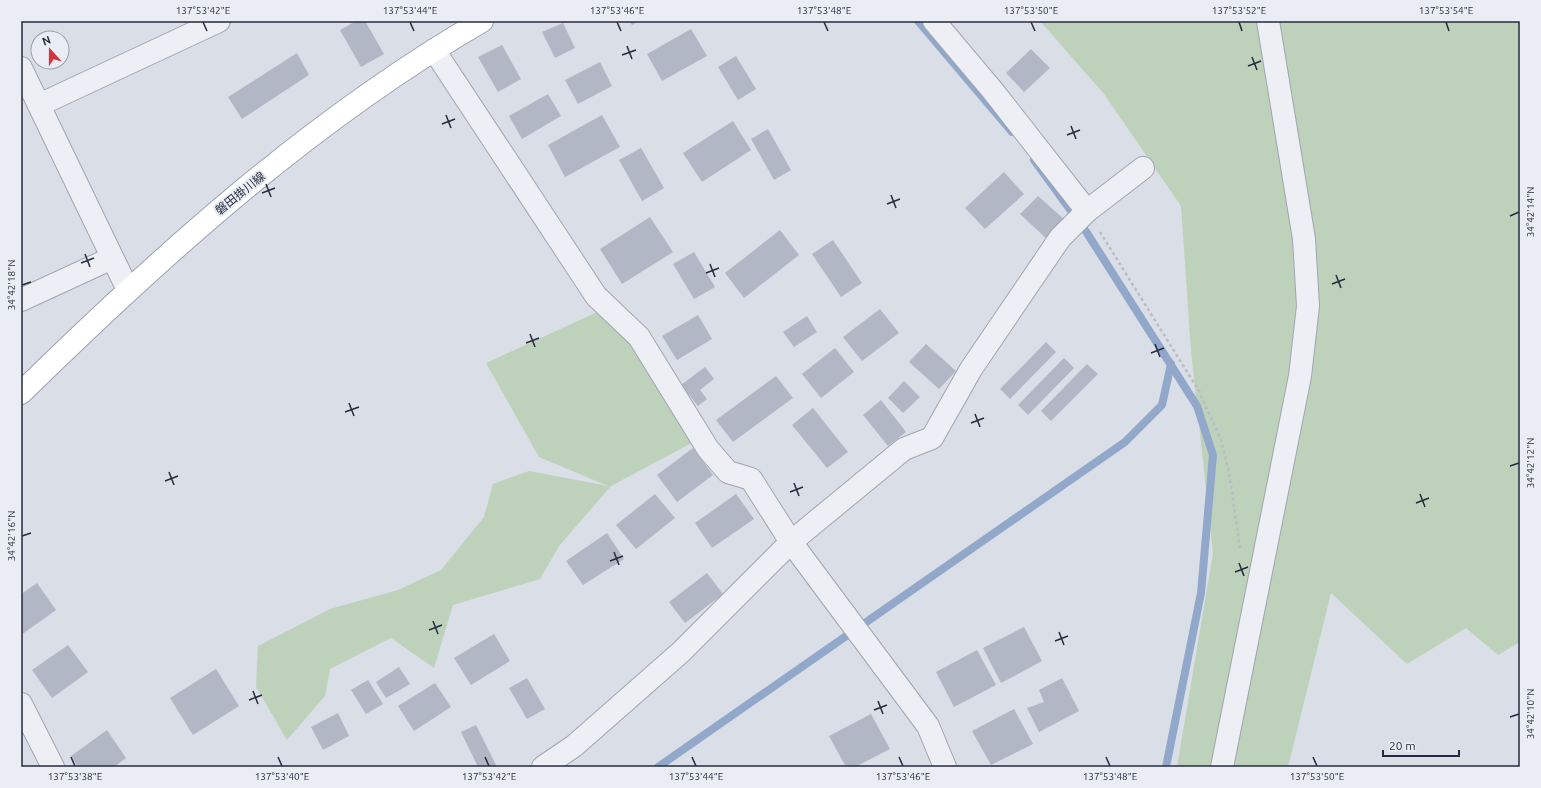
<svg xmlns="http://www.w3.org/2000/svg" width="1541" height="788" font-family="Ubuntu,'Noto Sans JP',sans-serif">
<style>
.green{fill:#bed1bb}
.lines{fill:none;stroke-linecap:round;stroke-linejoin:round}
.stream{stroke:#92a8ca;stroke-width:8}
.building{fill:#b1b7c4}
.minor-casing{stroke:#a0a5b1;stroke-width:24}
.major-casing{stroke:#99a1b3;stroke-width:24}
.path{stroke:#b9bcc5;stroke-width:2.5;stroke-dasharray:3 3;stroke-linecap:butt}
.minor{stroke:#edeff5;stroke-width:22}
.major{stroke:#fff;stroke-width:22}
.ticks{fill:none;stroke:#242b3d;stroke-width:1.5}
.labels{text-anchor:middle;dominant-baseline:central;stroke-width:4;stroke-linejoin:round;paint-order:stroke}
.street-label{font-size:12px;fill:#242b3d;stroke:#eaedf4}
.neatline{fill:none;stroke:#242b3d;stroke-width:1.5}
.ticks-label{font-size:10px;text-anchor:middle;fill:#242b3d}
</style>
<rect width="100%" height="100%" fill="#dadee7"/>
<g class="green">
<polygon points="1040,21 1520,21 1520,642 1498,655 1466,628 1407,664 1331,593 1288,767 1177,767 1213,553 1191,351 1181,206 1104,94"/>
<polygon points="608,307 701,438 611,486 559,546 540,579 453,605 434,668 391,638 330,669 325,696 287,740 256,687 258,646 330,609 398,590 441,570 484,517 493,484 529,471 608,486 539,457 486,363"/>
</g>
<g class="lines">
<g class="stream">
<polyline points="918,21 1012,132"/>
<polyline points="1034,160 1087,233 1197,406 1213,455 1201,593 1166,767"/>
<polyline points="658,767 1125,442 1162,405 1171,364"/>
</g>
</g>
<g class="building">
<polygon points="356,21 365,21 384,54 361,67 340,30"/>
<polygon points="629,21 639,21 632,25"/>
<polygon points="563,23 575,48 555,58 542,32"/>
<polygon points="691,29 707,56 662,81 647,54"/>
<polygon points="502,45 521,79 498,92 478,57"/>
<polygon points="1031,49 1050,68 1024,92 1006,73"/>
<polygon points="297,53 309,75 242,119 228,97"/>
<polygon points="736,56 756,89 738,100 718,67"/>
<polygon points="600,62 612,86 578,104 565,80"/>
<polygon points="548,94 561,116 522,139 509,116"/>
<polygon points="602,115 620,147 565,177 548,145"/>
<polygon points="733,121 751,150 702,182 683,153"/>
<polygon points="768,129 791,170 774,180 751,139"/>
<polygon points="641,148 664,188 642,201 619,160"/>
<polygon points="1004,172 1024,194 985,229 965,208"/>
<polygon points="1038,196 1066,221 1048,240 1020,214"/>
<polygon points="650,217 673,252 622,284 600,249"/>
<polygon points="780,230 799,255 744,298 725,273"/>
<polygon points="833,240 862,283 841,297 812,254"/>
<polygon points="694,252 715,287 694,299 673,264"/>
<polygon points="880,309 899,333 862,361 843,337"/>
<polygon points="698,315 712,339 677,360 662,336"/>
<polygon points="807,316 817,332 794,347 783,332"/>
<polygon points="1046,342 1056,352 1010,399 1000,389"/>
<polygon points="926,344 956,371 939,389 909,362"/>
<polygon points="835,348 854,372 821,398 802,374"/>
<polygon points="1064,358 1074,368 1028,415 1018,405"/>
<polygon points="1087,364 1098,374 1051,421 1041,411"/>
<polygon points="705,367 714,379 700,390 707,399 698,406 681,385"/>
<polygon points="776,376 793,398 733,442 716,420"/>
<polygon points="904,381 920,397 903,413 888,398"/>
<polygon points="881,400 906,432 888,446 863,415"/>
<polygon points="813,408 848,452 827,468 792,425"/>
<polygon points="693,448 713,475 677,502 657,475"/>
<polygon points="655,494 675,518 636,549 616,525"/>
<polygon points="736,494 754,519 712,548 695,523"/>
<polygon points="607,533 624,559 583,585 566,561"/>
<polygon points="707,573 723,594 685,623 669,602"/>
<polygon points="37,583 56,610 21,635 21,594"/>
<polygon points="1024,627 1042,661 1001,683 983,648"/>
<polygon points="494,634 510,661 471,685 454,658"/>
<polygon points="68,645 88,672 52,698 32,670"/>
<polygon points="977,650 996,685 954,707 936,672"/>
<polygon points="399,667 410,684 386,698 376,682"/>
<polygon points="216,669 239,706 193,735 170,698"/>
<polygon points="527,678 545,709 527,719 509,688"/>
<polygon points="1062,678 1079,711 1039,732 1027,708 1044,702 1039,690"/>
<polygon points="368,680 383,704 366,714 351,690"/>
<polygon points="435,683 451,707 414,731 398,706"/>
<polygon points="1014,709 1033,744 991,765 972,731"/>
<polygon points="338,713 349,736 323,750 311,727"/>
<polygon points="871,714 890,749 855,767 846,767 829,736"/>
<polygon points="476,725 497,767 478,767 461,732"/>
<polygon points="107,730 126,758 114,767 78,767 71,756"/>
</g>
<g class="lines">
<defs>
<g id="minor">
<polyline points="934,21 993,91 1087,211"/>
<polyline points="434,50 596,296 639,337 708,449 728,472 751,479 791,542 928,726 945,767"/>
<polyline points="21,68 128,290"/>
<polyline points="39,105 219,21"/>
<polyline points="21,300 112,258"/>
<polyline points="21,704 53,767"/>
<polyline points="543,767 574,746 681,652 791,542 904,449 932,438 971,369 1060,238 1087,211 1143,168"/>
<polyline points="1222,767 1300,376 1308,306 1304,239 1268,21"/>
</g>
<path id="major" d="M 21,393 C 162,255 310,121 482,21"/>
</defs>
<use href="#minor" class="minor-casing"/>
<use href="#major" class="major-casing"/>
<polyline class="path" points="1100,232 1199,391 1221,440 1229,472 1240,548"/>
<use href="#minor" class="minor"/>
<use href="#major" class="major"/>
</g>
<path class="ticks" d="M 203,22 L 207,31M 410,22 L 414,31M 617,22 L 621,31M 824,22 L 828,31M 1031,22 L 1035,31M 1239,22 L 1242,31M 1446,22 L 1449,31M 627,46 L 632,59M 622,55 L 636,50M 1252,57 L 1257,70M 1248,66 L 1261,61M 446,115 L 451,128M 442,124 L 455,119M 1071,126 L 1076,139M 1067,135 L 1080,130M 266,184 L 271,197M 262,193 L 275,188M 891,195 L 896,208M 887,204 L 900,199M 1510,216 L 1519,212M 85,254 L 90,267M 81,263 L 94,258M 710,264 L 715,277M 706,273 L 719,268M 1336,275 L 1341,288M 1332,284 L 1345,279M 22,285 L 31,282M 530,334 L 535,347M 526,343 L 539,338M 1155,344 L 1160,357M 1151,353 L 1164,348M 349,403 L 354,416M 345,412 L 359,407M 975,414 L 980,427M 971,423 L 984,418M 1510,466 L 1519,463M 169,472 L 174,485M 165,481 L 178,476M 794,483 L 799,496M 790,492 L 803,487M 1420,494 L 1425,507M 1416,503 L 1429,498M 22,536 L 31,533M 614,552 L 619,565M 610,561 L 623,556M 1239,563 L 1244,576M 1235,572 L 1248,567M 433,621 L 438,634M 429,630 L 442,625M 1059,632 L 1064,645M 1055,641 L 1068,636M 253,691 L 258,704M 249,700 L 262,695M 878,701 L 883,714M 874,710 L 887,705M 1510,717 L 1519,714M 71,757 L 75,766M 278,757 L 282,766M 485,757 L 489,766M 692,757 L 696,766M 899,757 L 903,766M 1106,757 L 1110,766M 1313,757 L 1317,766"/>
<g class="labels">
<g class="street-label">
<text transform="translate(240 193) rotate(-39)">磐田掛川線</text>
</g>
</g>
<rect width="1541" height="788" fill="none" stroke="#eaedf4" stroke-width="44"/>
<g transform="translate(50 50) rotate(339)"><circle r="19" fill="#eaedf4" stroke="#9b9fab"/>
<path d="M0-3L7 15L0 10L-7 15Z" fill="#d8333d"/>
<text y="-6" font-size="11" font-weight="bold" text-anchor="middle" fill="#242b3d">N</text>
</g>
<path d="M1383 750v6h76v-6" fill="none" stroke="#242b3d" stroke-width="2"/>
<text x="1389" y="750" font-size="12" fill="#242b3d" stroke="#eaedf4" stroke-width="3" paint-order="stroke">20 m</text>
<rect x="22" y="22" width="1497" height="744" class="neatline"/>
<g class="ticks-label">
<text x="203" y="14">137°53'42"E</text>
<text x="410" y="14">137°53'44"E</text>
<text x="617" y="14">137°53'46"E</text>
<text x="824" y="14">137°53'48"E</text>
<text x="1031" y="14">137°53'50"E</text>
<text x="1239" y="14">137°53'52"E</text>
<text x="1446" y="14">137°53'54"E</text>
<text transform="translate(1530 212) rotate(-90)" y="4">34°42'14"N</text>
<text transform="translate(11 285) rotate(-90)" y="4">34°42'18"N</text>
<text transform="translate(1530 463) rotate(-90)" y="4">34°42'12"N</text>
<text transform="translate(11 536) rotate(-90)" y="4">34°42'16"N</text>
<text transform="translate(1530 714) rotate(-90)" y="4">34°42'10"N</text>
<text x="75" y="780">137°53'38"E</text>
<text x="282" y="780">137°53'40"E</text>
<text x="489" y="780">137°53'42"E</text>
<text x="696" y="780">137°53'44"E</text>
<text x="903" y="780">137°53'46"E</text>
<text x="1110" y="780">137°53'48"E</text>
<text x="1317" y="780">137°53'50"E</text>
</g>
</svg>
